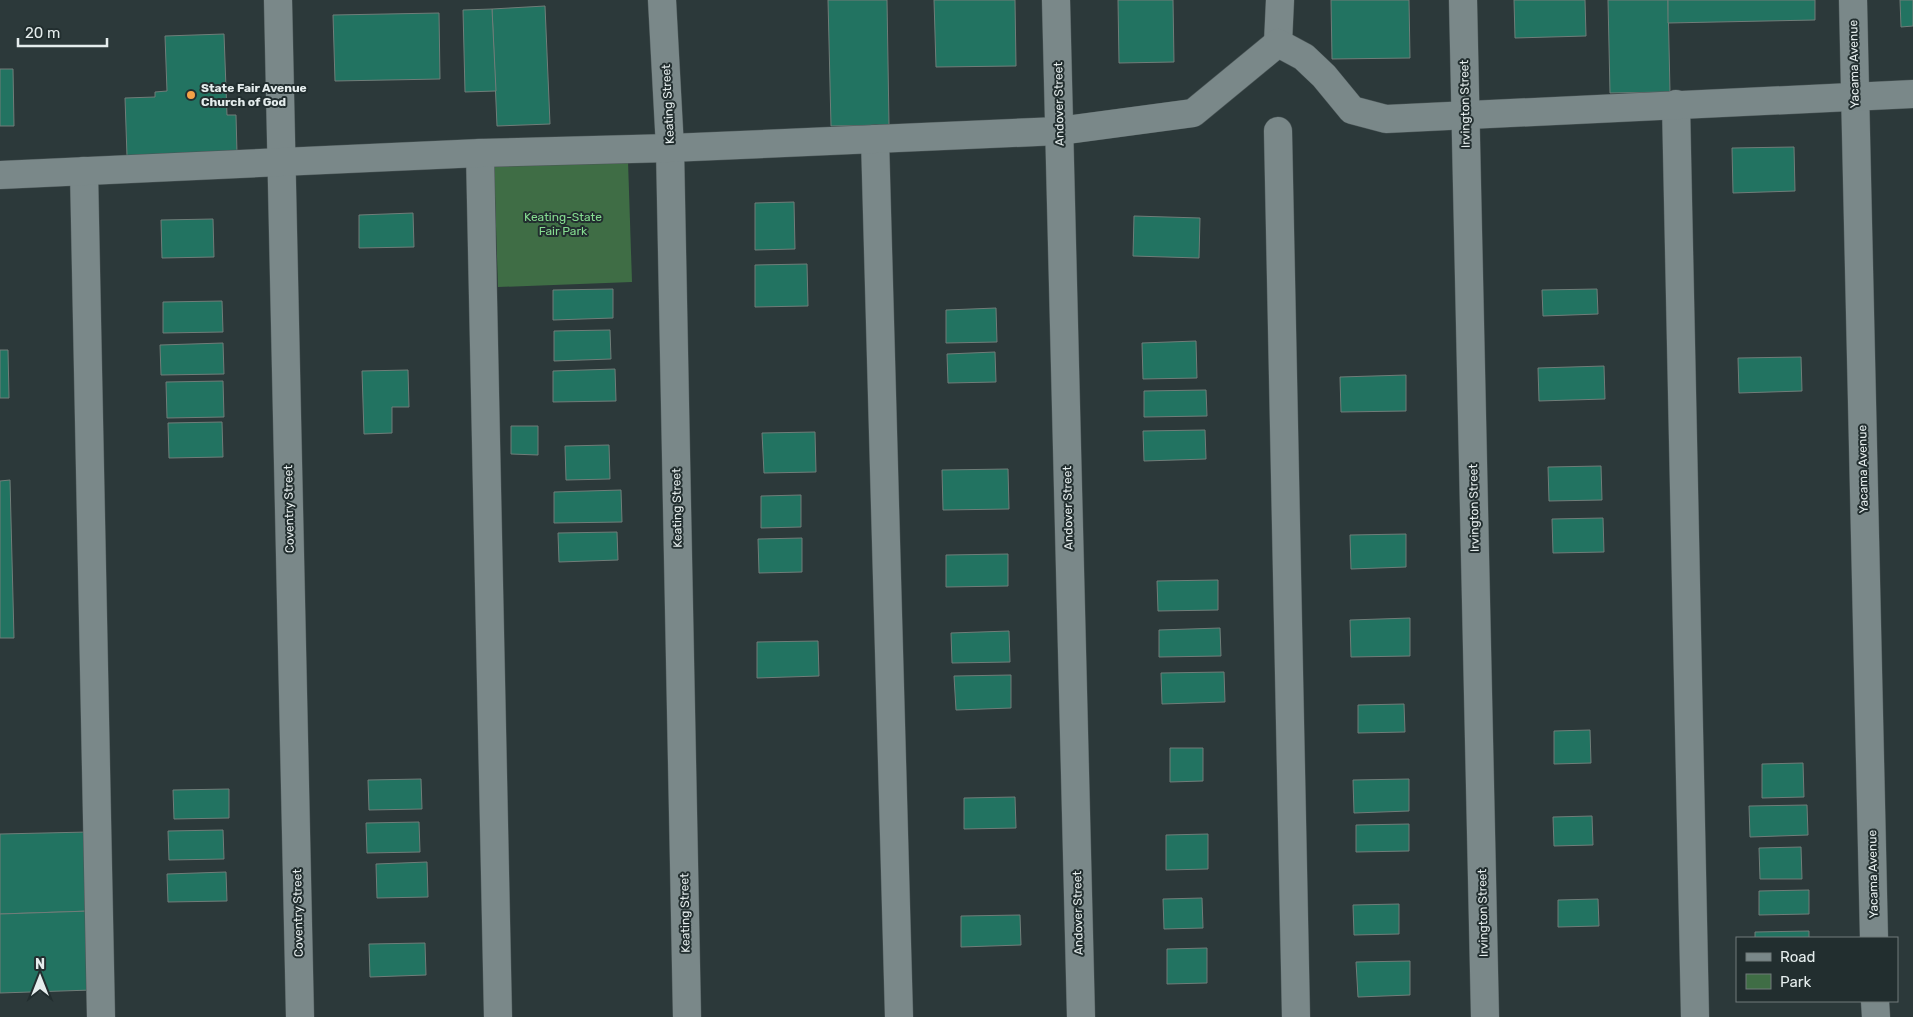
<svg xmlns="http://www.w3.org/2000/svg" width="1913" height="1017" font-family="Rubik,sans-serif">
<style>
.green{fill:#3f6d45}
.building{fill:#227361;stroke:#707d79}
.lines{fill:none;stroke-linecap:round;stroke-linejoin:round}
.minor-casing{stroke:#4a5556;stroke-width:29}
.minor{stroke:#7a8889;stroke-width:28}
.poi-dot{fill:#f6a247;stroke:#222e2f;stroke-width:2}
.labels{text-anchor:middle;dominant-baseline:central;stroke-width:4;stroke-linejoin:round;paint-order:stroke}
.street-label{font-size:12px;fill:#e5eded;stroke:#222e2f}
.poi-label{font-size:12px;font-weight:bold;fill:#e5eded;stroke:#222e2f;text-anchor:start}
.park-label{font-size:12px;fill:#85db90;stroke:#222e2f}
</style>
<rect width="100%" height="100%" fill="#2c393a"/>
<polygon class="green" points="628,161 632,282 498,287 494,166"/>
<g class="building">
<polygon points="828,0 887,0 889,125 831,126"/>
<polygon points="934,0 1015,0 1016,66 936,67"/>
<polygon points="1118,0 1173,0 1174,62 1119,63"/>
<polygon points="1331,0 1409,0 1410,58 1332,59"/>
<polygon points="1514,0 1585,0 1586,36 1515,38"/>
<polygon points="1608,0 1668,0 1670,92 1610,93"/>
<polygon points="1668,0 1815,0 1815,20 1668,23"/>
<polygon points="1900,0 1913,0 1913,26 1901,27"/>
<polygon points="545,6 550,124 497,126 492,9"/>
<polygon points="492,9 496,91 465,92 463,10"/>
<polygon points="439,13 440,79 335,81 333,15"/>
<polygon points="224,34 227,115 236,115 237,153 127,156 125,98 155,97 155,92 167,91 165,36"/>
<polygon points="0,69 13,69 14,126 0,126"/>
<polygon points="1794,147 1795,191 1733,193 1732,148"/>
<polygon points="794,202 795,249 755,250 755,203"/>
<polygon points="413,213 414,247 359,248 359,215"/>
<polygon points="1134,216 1200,218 1199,258 1133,256"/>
<polygon points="213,219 214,257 162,258 161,220"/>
<polygon points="807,264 808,306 755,307 755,265"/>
<polygon points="613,289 613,318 553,320 553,290"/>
<polygon points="1597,289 1598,314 1543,316 1542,290"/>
<polygon points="222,301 223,332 163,333 163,302"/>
<polygon points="996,308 997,342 946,343 946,310"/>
<polygon points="610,330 611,359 554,361 554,331"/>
<polygon points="1196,341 1197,378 1143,379 1142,343"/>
<polygon points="223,343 224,374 161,375 160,345"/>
<polygon points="0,350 8,350 9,398 0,398"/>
<polygon points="995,352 996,382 948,383 947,354"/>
<polygon points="1801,357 1802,391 1739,393 1738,358"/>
<polygon points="1604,366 1605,399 1539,401 1538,368"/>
<polygon points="615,369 616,401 553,402 553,371"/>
<polygon points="408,370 409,407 392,407 392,433 364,434 362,371"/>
<polygon points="1406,375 1406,411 1341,412 1340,377"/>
<polygon points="223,381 224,417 167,418 166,382"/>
<polygon points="1206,390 1207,416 1144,417 1144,391"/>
<polygon points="222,422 223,457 169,458 168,423"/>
<polygon points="511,426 538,426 538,455 511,454"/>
<polygon points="1205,430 1206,459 1144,461 1143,431"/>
<polygon points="815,432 816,472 764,473 762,433"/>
<polygon points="609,445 610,479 566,480 565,446"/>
<polygon points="1601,466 1602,500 1549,501 1548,467"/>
<polygon points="1008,469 1009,509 943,510 942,470"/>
<polygon points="10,480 14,638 0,638 0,481"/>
<polygon points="621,490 622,522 554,523 554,492"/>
<polygon points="801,495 801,527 761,528 761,496"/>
<polygon points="1603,518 1604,552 1553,553 1552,519"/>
<polygon points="617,532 618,560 559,562 558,533"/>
<polygon points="1406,534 1406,567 1351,569 1350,535"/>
<polygon points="802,538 802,572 759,573 758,539"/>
<polygon points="1008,554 1008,586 946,587 946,555"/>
<polygon points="1218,580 1218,610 1158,611 1157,581"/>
<polygon points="1410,618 1410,656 1351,657 1350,620"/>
<polygon points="1220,628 1221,656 1159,657 1159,630"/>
<polygon points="1009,631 1010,662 952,663 951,633"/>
<polygon points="818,641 819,676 757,678 757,642"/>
<polygon points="1224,672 1225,702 1162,704 1161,673"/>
<polygon points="1011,675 1011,708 956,710 954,676"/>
<polygon points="1404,704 1405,732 1358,733 1358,705"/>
<polygon points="1590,730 1591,763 1554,764 1554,731"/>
<polygon points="1170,748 1203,748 1203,781 1170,782"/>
<polygon points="1803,763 1804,797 1762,798 1762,764"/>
<polygon points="421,779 422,809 369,810 368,780"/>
<polygon points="1409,779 1409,811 1354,813 1353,780"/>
<polygon points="229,789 229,818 174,819 173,790"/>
<polygon points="1015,797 1016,828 964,829 964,798"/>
<polygon points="1807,805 1808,835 1750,837 1749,806"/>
<polygon points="1592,816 1593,845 1554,846 1553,817"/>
<polygon points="419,822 420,852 367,853 366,823"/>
<polygon points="1409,824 1409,851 1356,852 1356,825"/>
<polygon points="223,830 224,859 169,860 168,831"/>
<polygon points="88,832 90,911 0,914 0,834"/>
<polygon points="1208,834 1208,869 1166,870 1166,835"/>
<polygon points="1801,847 1802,879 1760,879 1759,848"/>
<polygon points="427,862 428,897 377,898 376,864"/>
<polygon points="226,872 227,901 168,902 167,874"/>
<polygon points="1809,890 1809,914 1759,915 1759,891"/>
<polygon points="1202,898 1203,928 1164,929 1163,899"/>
<polygon points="1598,899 1599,926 1558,927 1558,900"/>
<polygon points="1399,904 1399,934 1354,935 1353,905"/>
<polygon points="90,911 92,990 0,993 0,914"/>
<polygon points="1020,915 1021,945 961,947 961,916"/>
<polygon points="1809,931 1809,938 1755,938 1755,932"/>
<polygon points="425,943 426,975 370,977 369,944"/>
<polygon points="1207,948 1207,983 1167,984 1167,949"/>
<polygon points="1410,961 1410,995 1358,997 1356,962"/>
</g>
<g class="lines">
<defs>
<g id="minor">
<polyline points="278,0 300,1017"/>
<polyline points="662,0 670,148 687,1017"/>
<polyline points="1056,0 1081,1017"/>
<polyline points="1463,0 1485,1017"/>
<polyline points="1853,0 1874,938"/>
<polyline points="1278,43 1280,0"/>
<polyline points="1676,104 1695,1017"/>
<polyline points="1278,131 1296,1017"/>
<polyline points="875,139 899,1017"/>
<polyline points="480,153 498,1017"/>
<polyline points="84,171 101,1017"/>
<polyline points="0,175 480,153 670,148 1059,131 1193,113 1278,43 1304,57 1324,76 1352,110 1386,119 1913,94"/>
<polyline points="1875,1001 1876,1017"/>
</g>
</defs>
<use href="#minor" class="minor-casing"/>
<use href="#minor" class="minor"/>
</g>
<circle class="poi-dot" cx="191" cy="95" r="5"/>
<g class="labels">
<g class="street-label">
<text transform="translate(1854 64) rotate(-91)">Yacama Avenue</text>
<text transform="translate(668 104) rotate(-93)">Keating Street</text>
<text transform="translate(1059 104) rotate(-91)">Andover Street</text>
<text transform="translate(1465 104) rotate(-91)">Irvington Street</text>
<text transform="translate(1863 469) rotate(-91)">Yacama Avenue</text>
<text transform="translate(677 508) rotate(-91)">Keating Street</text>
<text transform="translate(1068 508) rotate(-91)">Andover Street</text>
<text transform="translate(1474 508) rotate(-91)">Irvington Street</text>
<text transform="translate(289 509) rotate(-91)">Coventry Street</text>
<text transform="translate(1873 874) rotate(-91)">Yacama Avenue</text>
<text transform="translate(298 913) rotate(-91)">Coventry Street</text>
<text transform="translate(685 913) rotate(-91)">Keating Street</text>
<text transform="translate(1078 913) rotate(-91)">Andover Street</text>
<text transform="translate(1483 913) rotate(-91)">Irvington Street</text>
</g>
<g class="poi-label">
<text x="201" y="88">State Fair Avenue<tspan x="201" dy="14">Church of God</tspan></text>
</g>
<g class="park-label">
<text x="563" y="217">Keating-State<tspan x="563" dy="14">Fair Park</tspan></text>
</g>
</g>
<rect x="1736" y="937" width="162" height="65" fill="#222e2f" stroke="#707a7b"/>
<rect x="1746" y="953" width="25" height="8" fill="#7a8889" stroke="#707a7b"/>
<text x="1780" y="962" font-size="15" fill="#e5eded">Road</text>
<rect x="1746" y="974" width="25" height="15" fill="#3f6d45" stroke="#707a7b"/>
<text x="1780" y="987" font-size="15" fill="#e5eded">Park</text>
<g transform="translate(40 977)" stroke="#222e2f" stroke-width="4" paint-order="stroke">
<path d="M0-4L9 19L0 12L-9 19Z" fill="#e5eded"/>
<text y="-8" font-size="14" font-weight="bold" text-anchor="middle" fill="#e5eded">N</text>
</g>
<path d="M18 38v8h89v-8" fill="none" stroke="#e5eded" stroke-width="2.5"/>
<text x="25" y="38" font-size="15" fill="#e5eded" stroke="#222e2f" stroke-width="4" paint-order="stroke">20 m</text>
</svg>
